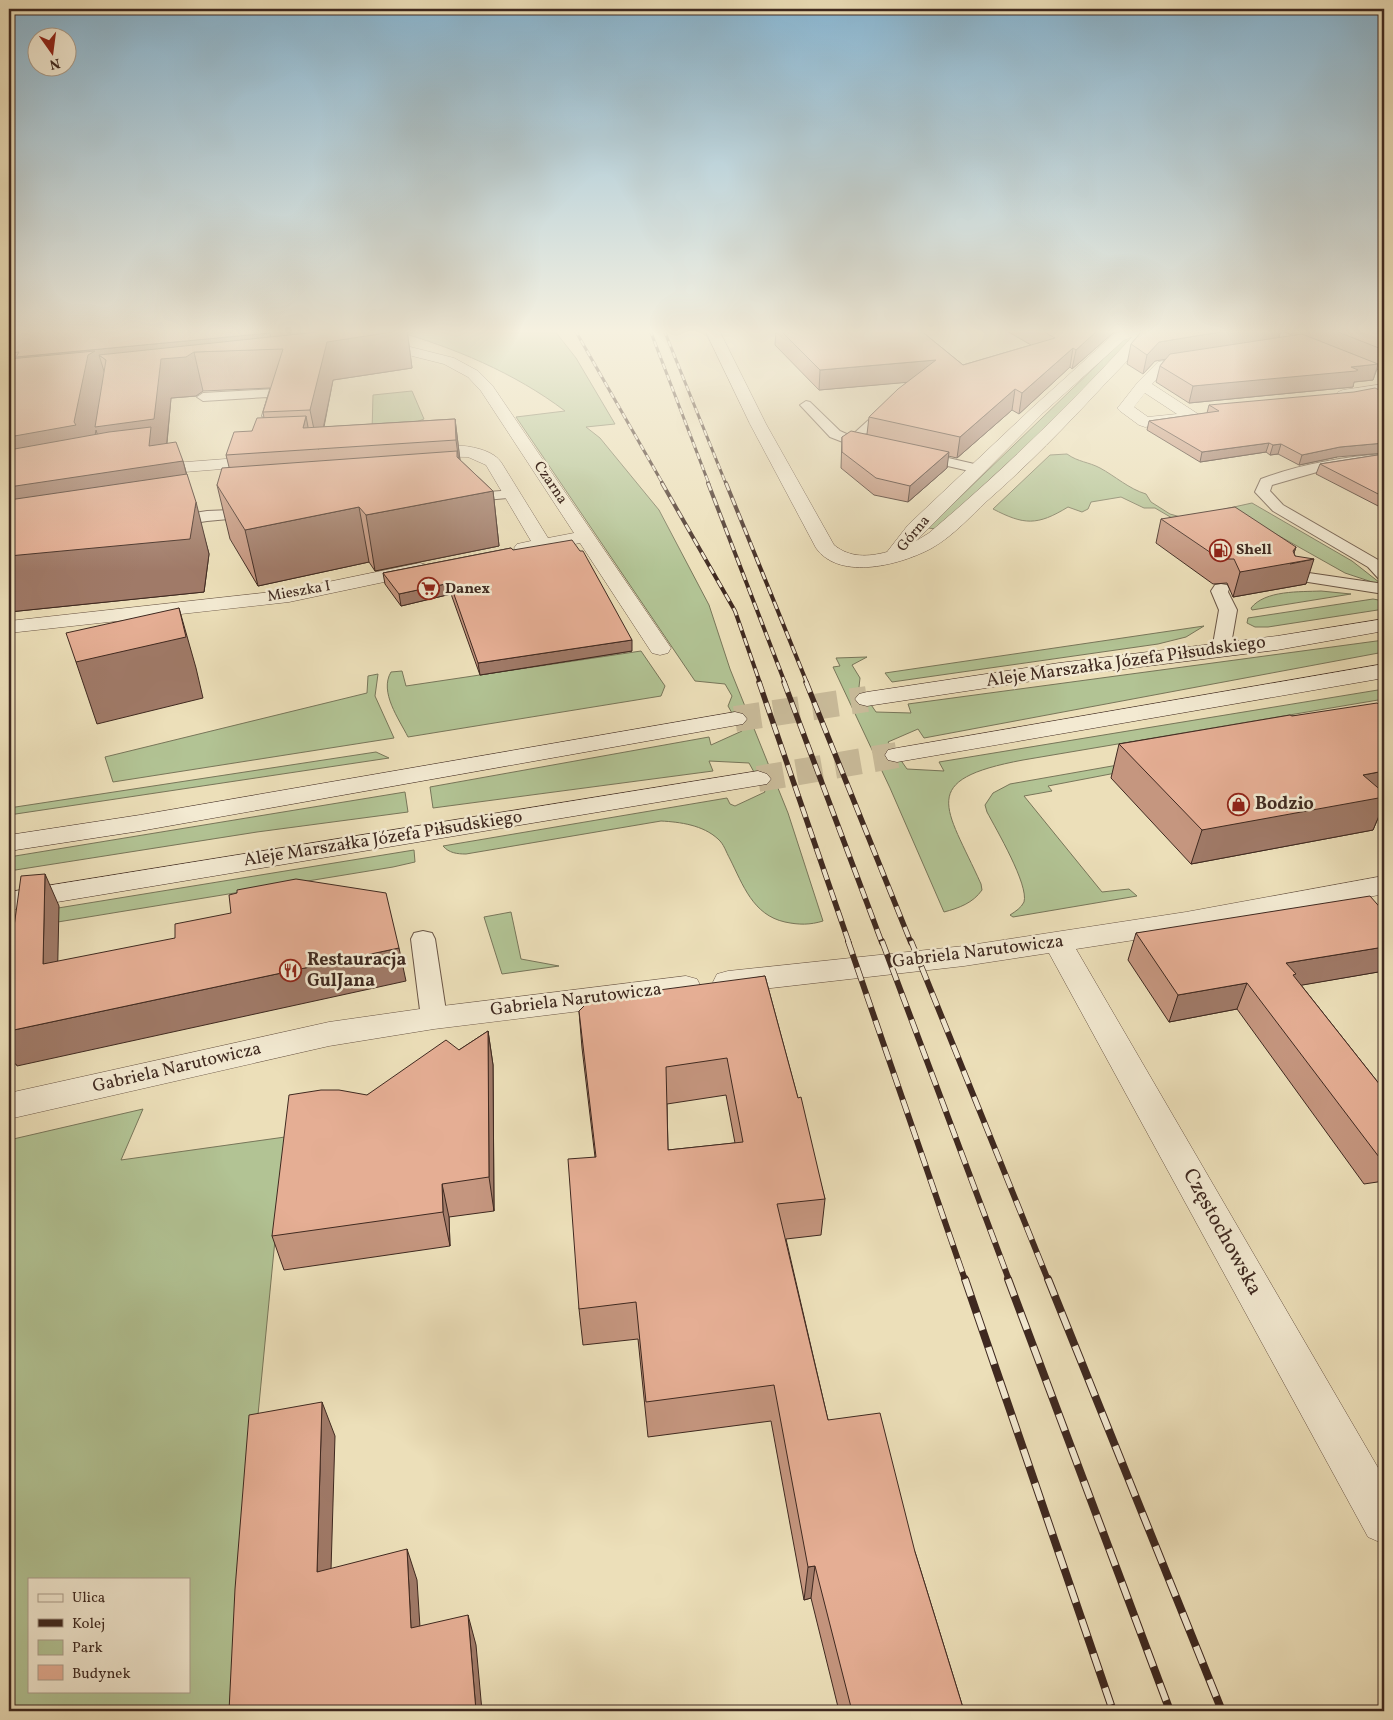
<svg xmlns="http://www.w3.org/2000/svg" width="1393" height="1720" font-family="Vollkorn,serif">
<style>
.green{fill:#b2c394;stroke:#78765a;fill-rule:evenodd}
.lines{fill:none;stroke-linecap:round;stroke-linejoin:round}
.secondary-tunnel{stroke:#c9bb9a;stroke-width:26;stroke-dasharray:26 13;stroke-linecap:butt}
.lane-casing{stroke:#6a5646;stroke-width:2}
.street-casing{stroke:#6a5646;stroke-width:1}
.secondary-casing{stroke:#3f2920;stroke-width:1}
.lane{fill:#f3ead2;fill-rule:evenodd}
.street{fill:#f3ead2;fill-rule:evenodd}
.secondary{fill:#f3ead2;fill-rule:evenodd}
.rail-far4-casing{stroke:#3f2920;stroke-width:3}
.rail-far3-casing{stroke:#3f2920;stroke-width:4}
.rail-far2-casing{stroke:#3f2920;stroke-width:5.5}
.rail-far1-casing{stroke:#3f2920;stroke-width:6}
.rail-casing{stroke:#3f2920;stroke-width:8}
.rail-far4{stroke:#f3ead2;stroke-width:2;stroke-dasharray:6;stroke-linecap:butt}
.rail-far3{stroke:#f3ead2;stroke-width:2.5;stroke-dasharray:8;stroke-linecap:butt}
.rail-far2{stroke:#f3ead2;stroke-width:4;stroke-dasharray:11;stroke-linecap:butt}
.rail-far1{stroke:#f3ead2;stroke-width:4.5;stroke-dasharray:14;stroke-linecap:butt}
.rail{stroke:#f3ead2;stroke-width:6;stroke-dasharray:18;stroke-linecap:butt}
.wall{fill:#c5967f;stroke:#3f2920;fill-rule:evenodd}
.shaded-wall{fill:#a07a68;stroke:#3f2920;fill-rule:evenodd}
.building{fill:#e5ae94;stroke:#3f2920;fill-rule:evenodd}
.labels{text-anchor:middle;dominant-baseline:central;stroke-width:5;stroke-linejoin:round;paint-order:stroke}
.far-street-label{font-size:15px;fill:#3f2920;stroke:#f3ead2}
.far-poi-label{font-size:15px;font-weight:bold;fill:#3f2920;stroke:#f3ead2;text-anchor:start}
.street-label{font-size:18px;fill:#3f2920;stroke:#f3ead2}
.poi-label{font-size:18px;font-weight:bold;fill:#3f2920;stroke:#f3ead2;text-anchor:start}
.near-street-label{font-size:21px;fill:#3f2920;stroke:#f3ead2}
</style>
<rect width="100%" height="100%" fill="#ecdfb9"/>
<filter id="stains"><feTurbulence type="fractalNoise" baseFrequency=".004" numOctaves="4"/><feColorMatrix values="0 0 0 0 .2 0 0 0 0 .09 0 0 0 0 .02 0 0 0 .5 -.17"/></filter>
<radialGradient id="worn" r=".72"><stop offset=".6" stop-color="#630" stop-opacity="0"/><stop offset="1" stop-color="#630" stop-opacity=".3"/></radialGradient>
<g class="green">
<path d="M 392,330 L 554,330 L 576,358 L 615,424 L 586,427 L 600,438 L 659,510 L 709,605 L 730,669 L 788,813 L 823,921 C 810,925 799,925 785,922 C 753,915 743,885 730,859 C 726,852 724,844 718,839 C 703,825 680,822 661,821 L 466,854 C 457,854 449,853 443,846 L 727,798 L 730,804 L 735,806 L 765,792 L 749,763 L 709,761 L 713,771 L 433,808 L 430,787 L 709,737 L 711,745 L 742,731 L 728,706 L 732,696 L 725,684 L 695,681 L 516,417 L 565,411 C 515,373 453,347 392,330 Z"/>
<polygon points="1126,337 1132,337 1071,405 936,529 928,528"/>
<polygon points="412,391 424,419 393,431 372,432 373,395"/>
<path d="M 1067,454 C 1078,462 1089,462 1100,468 C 1115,476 1129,489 1146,494 L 1151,502 L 1170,514 L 1184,518 L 1252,503 L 1352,561 L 1384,586 L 1345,573 L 1265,528 L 1172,518 L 1155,508 L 1144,508 L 1121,497 L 1091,502 L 1088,509 L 1082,512 L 1068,507 C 1037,526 1024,525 993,509 L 1050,455 Z"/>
<path d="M 1321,591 L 1351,594 L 1252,610 L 1251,608 C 1265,590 1300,592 1321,591 Z"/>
<polygon points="1373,599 1384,601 1384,609 1268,627 1255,627 1247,623 1248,618"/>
<polygon points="1204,626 1186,637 1158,644 892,682 885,673"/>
<path d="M 1384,640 L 1384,652 L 924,738 L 918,729 L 888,742 L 907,769 L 944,771 L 939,762 L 1384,689 L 1384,699 L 1023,760 C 916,780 946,806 981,884 L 982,890 C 973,903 959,908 944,912 L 890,788 L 833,667 L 840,666 L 836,658 L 867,657 L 852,665 L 860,678 L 859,687 L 876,712 L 911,713 L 908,704 Z"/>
<path d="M 641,651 L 665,686 L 661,696 L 408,737 C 399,719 379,692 391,672 L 402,671 L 406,686 Z"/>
<polygon points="378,674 375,696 394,738 113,782 105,757 367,693 368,676"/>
<polygon points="376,752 389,758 9,815 9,808"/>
<path d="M 1169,756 L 1173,762 L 1048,786 L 1052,791 L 1024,796 L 1102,892 L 1129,889 L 1137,896 L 1013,917 L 1010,915 C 1016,911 1021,908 1024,902 C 1029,885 996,829 987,812 L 985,805 L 993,793 L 1010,784 Z"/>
<polygon points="405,792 408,812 257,832 9,871 9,857"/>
<polygon points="414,850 415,862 393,867 9,930 9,916"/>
<polygon points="511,912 521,959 559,966 502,974 484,917"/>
<path d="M 143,1109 L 121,1160 L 285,1137 L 246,1538 L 236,1711 L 9,1711 L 9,1140 ZM 29,1579 L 189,1579 L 189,1691 L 29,1691 Z"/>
</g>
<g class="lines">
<g class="secondary-tunnel">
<polyline points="735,719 867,699"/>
<polyline points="758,779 897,755"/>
</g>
<defs>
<g id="lane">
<polygon points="276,389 282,393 274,416 268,420 262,416 268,397 203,401 197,397 203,393"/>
<polygon points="806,401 810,402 840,431 851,436 885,405 889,404 895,408 863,439 877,442 879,445 872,449 848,444 830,437 800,405"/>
<polygon points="918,451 983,466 985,469 978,473 913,458 911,455 913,452"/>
<path d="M 1384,454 L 1384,462 L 1324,470 L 1272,485 L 1270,491 L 1283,505 L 1380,561 L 1384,566 L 1384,580 L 1378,578 L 1368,567 L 1273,511 L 1255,492 L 1261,479 C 1301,464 1342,457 1384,454 Z"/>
<polygon points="512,490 517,491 519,494 517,497 464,502 459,501 457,498 459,495 464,494"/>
<polygon points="255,509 260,510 262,513 260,516 207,521 170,527 165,525 162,522 165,519 170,517 207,511"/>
<polygon points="1295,571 1384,584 1384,594 1289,579 1287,576 1289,573"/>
<polygon points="1221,584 1227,585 1229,589 1228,592 1237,610 1230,650 1227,654 1221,655 1215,654 1212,650 1219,610 1211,591 1215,585"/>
<polygon points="423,931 432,933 435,939 447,1018 443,1025 434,1027 425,1025 421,1018 411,939 414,933"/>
</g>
<g id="street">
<path d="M 319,330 L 343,330 L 454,358 L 478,371 L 492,385 L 671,648 L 668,653 L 660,655 L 652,653 L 580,543 L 524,554 L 517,552 L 514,548 L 517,544 L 531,541 L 486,465 L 468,457 L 415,456 L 413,452 L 415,448 C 437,443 487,442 501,462 L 548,538 L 574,533 L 481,391 L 468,377 L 444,364 L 321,333 Z"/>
<path d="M 705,330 L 719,330 L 766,424 L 834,545 C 850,558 868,557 887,552 L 908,525 L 1033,407 L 1114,334 L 1124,330 L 1145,330 L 1146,338 C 1134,355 1117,371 1103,386 C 1066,426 1028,465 987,501 C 970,517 953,536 932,548 C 903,564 840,582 816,548 L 750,424 ZM 1132,337 C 1068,407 1001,472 929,533 L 916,541 L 1043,413 L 1124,340 Z"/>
<polygon points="1259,330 1278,330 1323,349 1325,352 1323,355 1313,355 1261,333"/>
<path d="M 1196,355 L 1201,356 L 1203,359 L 1201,362 L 1168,368 L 1152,384 L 1198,414 L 1200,417 L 1198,420 L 1145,427 L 1139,425 L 1120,411 L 1117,408 L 1120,405 L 1138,382 L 1158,362 ZM 1145,393 L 1177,414 L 1148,417 L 1134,407 Z"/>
<polygon points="1384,384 1384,393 1343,400 1338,398 1335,395 1338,392 1343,390"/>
<polygon points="266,456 272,457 274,461 272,465 147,475 141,474 138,470 141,466 147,465"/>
<polygon points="420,563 427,565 430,569 427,573 289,602 9,633 9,621 289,590"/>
<polygon points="1384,876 1384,894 1186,932 1076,949 1384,1478 1384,1544 1368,1537 1049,953 964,966 728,993 717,990 713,982 717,974 728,971 964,946 1186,912"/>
<polygon points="686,976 697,979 701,987 697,995 686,998 434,1029 329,1046 9,1119 9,1093 329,1022 434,1007"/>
</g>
<g id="secondary">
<polygon points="1384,619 1384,631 1277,650 1059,677 867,706 859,704 855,699 859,694 867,692 1059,663 1277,636"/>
<polygon points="1384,664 1384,678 897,762 888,760 885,755 888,750 897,748"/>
<polygon points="735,712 743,714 747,719 743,724 140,831 9,851 9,835 140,815"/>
<polygon points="758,771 767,774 771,779 767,784 9,910 9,892"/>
</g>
</defs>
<use href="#lane" class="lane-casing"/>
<use href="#street" class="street-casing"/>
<use href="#secondary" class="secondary-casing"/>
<use href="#lane" class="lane"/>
<use href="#street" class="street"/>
<use href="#secondary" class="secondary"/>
<defs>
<g id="rail-far4">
<polyline points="575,330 663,484"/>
<polyline points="650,330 709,484"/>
<polyline points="664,330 726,484"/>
</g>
<g id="rail-far3">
<polyline points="662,483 735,611 760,683"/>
<polyline points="708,483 785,683"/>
<polyline points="726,483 807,683"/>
</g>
<g id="rail-far2">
<polyline points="759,682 849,943"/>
<polyline points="784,682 882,943"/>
<polyline points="806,682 911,943"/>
</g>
<g id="rail-far1">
<polyline points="848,941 965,1280"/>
<polyline points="882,941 1009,1280"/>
<polyline points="911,941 1048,1280"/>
</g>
<g id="rail">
<polyline points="965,1279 1113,1711"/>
<polyline points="1008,1279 1170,1711"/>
<polyline points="1048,1279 1222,1711"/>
</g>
</defs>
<use href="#rail-far4" class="rail-far4-casing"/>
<use href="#rail-far3" class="rail-far3-casing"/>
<use href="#rail-far2" class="rail-far2-casing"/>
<use href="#rail-far1" class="rail-far1-casing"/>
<use href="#rail" class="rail-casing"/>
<use href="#rail-far4" class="rail-far4"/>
<use href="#rail-far3" class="rail-far3"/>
<use href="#rail-far2" class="rail-far2"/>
<use href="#rail-far1" class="rail-far1"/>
<use href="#rail" class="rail"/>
</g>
<g class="wall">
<polygon points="9,330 407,330 412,368 333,380 324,427 455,419 460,460 493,491 499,546 375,571 369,562 258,586 230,539 217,485 229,467 226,455 252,431 264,418 263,412 270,388 203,391 196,396 171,398 167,443 183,461 209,554 204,592 9,612"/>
<polygon points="776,330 920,330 963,365 1031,345 1005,330 1118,330 1113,333 1072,369 1070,367 1019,414 1012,410 957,458 948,456 947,468 908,502 874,495 841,468 842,437 867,434 869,417 907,382 819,390 775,345"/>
<path d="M 1143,330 L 1384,330 L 1384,372 L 1377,369 L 1373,380 L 1354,382 L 1353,387 L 1189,403 L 1156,382 L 1160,366 L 1165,359 L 1155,361 L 1143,374 L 1127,364 L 1131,344 ZM 1283,331 L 1294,336 L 1279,338 L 1280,333 Z"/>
<polygon points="1209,405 1337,457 1299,465 1278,454 1270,455 1266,452 1200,462 1147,430 1149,421 1207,413"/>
<polygon points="1384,454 1384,509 1316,474 1320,464"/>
<polygon points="1161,519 1296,547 1294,553 1306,584 1233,597 1227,583 1213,584 1156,543"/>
<polygon points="511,548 632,651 480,675 451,594 401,606 385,584 383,573"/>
<polygon points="1384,708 1384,804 1373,830 1191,864 1111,778 1119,744 1292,716"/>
<polygon points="1384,912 1384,971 1301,985 1384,1090 1384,1181 1364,1184 1237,1009 1169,1022 1128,960 1136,933"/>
<path d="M 765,976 L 825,1199 L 821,1235 L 786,1239 L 828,1420 L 915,1552 L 964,1711 L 839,1711 L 811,1598 L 804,1600 L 771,1421 L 648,1437 L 638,1339 L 583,1345 L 579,1309 L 595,1157 L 582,1048 L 579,1011 ZM 726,1095 L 735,1143 L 668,1150 L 667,1104 Z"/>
<polygon points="488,1031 493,1065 494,1211 449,1217 450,1246 284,1270 272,1236 367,1095 459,1050"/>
</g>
<g class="shaded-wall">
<polygon points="295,330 407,330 412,368 333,380 319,449 318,449 310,410 295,362 289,331"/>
<polygon points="1098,330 1118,330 1113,333 1072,369 1076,350"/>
<polygon points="1233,330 1283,330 1280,333 1278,341 1155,361 1143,374 1147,355 1159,342"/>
<path d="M 270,333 L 273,349 L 194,352 L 203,391 L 196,396 L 171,398 L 165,461 L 183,461 L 195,508 L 196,502 L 209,554 L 204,592 L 9,612 L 9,437 L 74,422 L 27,389 L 16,357 ZM 99,355 L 106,360 L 107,381 ZM 96,430 L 108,469 L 89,469 Z"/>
<polygon points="1073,348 1070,367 1019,414 1022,393"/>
<polygon points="936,360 934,380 819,390 820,370"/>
<polygon points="1378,364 1373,380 1354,382 1353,387 1189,403 1193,386 1351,367"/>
<polygon points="1015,389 1012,410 957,458 960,437"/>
<polygon points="306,416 312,449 303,428"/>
<polygon points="455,419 461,469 463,492 456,440"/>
<polygon points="1269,443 1266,452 1200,462 1202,452"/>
<polygon points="1384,443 1384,453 1337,457 1299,465 1302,455 1340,447"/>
<polygon points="1281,444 1278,454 1270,455 1273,445"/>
<polygon points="949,452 947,468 908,502 910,486"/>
<polygon points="493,491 499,546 375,571 366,515"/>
<polygon points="359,507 369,562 258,586 245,530"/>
<polygon points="1296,547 1290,564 1314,559 1306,584 1233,597 1240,572 1293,551"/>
<polygon points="450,583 451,594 401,606 399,594"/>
<polygon points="179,608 196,668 203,698 97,724 76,662"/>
<polygon points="632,640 632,651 480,675 478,663"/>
<polygon points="1384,771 1384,804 1373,830 1191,864 1202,830 1363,775"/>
<polygon points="45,874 59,906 57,997 43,964"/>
<polygon points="1384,947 1384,971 1291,987 1286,963"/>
<polygon points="399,948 406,981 17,1066 16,1064 9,1065 9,1031"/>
<polygon points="1247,983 1237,1009 1169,1022 1178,995"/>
<polygon points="488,1031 493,1065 494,1211 489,1177"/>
<polygon points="442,1184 449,1217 450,1246 443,1212"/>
<polygon points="322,1402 335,1436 330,1604 317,1572"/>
<polygon points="407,1549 417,1580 422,1659 411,1628"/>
<polygon points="815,1566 811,1598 804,1600 808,1567"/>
<polygon points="468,1615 476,1645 482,1711 476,1711"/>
</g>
<g class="building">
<polygon points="9,330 268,330 270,333 16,357 19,352 9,353"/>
<polygon points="330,330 406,330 327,342 310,410 263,412 283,349 194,352 186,357 161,359 154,419 95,427 106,360 99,355 327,331"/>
<polygon points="780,330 920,330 963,365 1055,338 1041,330 1098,330 1076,350 1073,348 1022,393 1015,389 960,437 869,417 898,389 936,360 820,370"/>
<polygon points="1143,330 1233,330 1159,342 1147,355 1131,344"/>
<polygon points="1333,330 1384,330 1384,350"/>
<polygon points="1302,334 1378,364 1351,367 1358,370 1356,371 1193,386 1160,366 1170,354"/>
<polygon points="95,351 88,355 74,422 76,425 9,437 9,359"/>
<polygon points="1375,388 1384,392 1384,443 1340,447 1302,455 1281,444 1273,445 1269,443 1202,452 1149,421 1219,411 1209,405 1354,392"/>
<polygon points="306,416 303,428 455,419 456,440 226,455 234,432 252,431 257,418"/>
<polygon points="151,427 149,446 176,442 183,461 9,487 9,450 109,432"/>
<polygon points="851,431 949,452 910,486 876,478 842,452 842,437"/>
<polygon points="457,451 457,457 493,491 366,515 359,507 245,530 217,485 222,468"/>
<polygon points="1384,454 1384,497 1320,464"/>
<polygon points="187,474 196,502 190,539 9,556 9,500"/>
<polygon points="1235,507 1296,547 1293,551 1295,556 1314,559 1240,572 1234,559 1220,559 1161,519"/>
<polygon points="572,540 580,551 583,551 632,640 478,663 450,583 399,594 383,573 511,548 513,550"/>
<polygon points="179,608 186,637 76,662 66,633"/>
<polygon points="1377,703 1384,708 1384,771 1363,775 1384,793 1384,797 1202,830 1119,744 1290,715 1292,716"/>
<polygon points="45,874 43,964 175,938 175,924 231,913 229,895 237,893 237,890 296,879 386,893 399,948 9,1031 9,963 21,876"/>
<polygon points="1370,896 1384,912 1384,947 1286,963 1296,974 1293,975 1384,1090 1384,1156 1379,1157 1247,983 1178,995 1136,933"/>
<path d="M 765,976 L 798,1098 L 801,1097 L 825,1199 L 777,1204 L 828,1420 L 880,1413 L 915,1552 L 964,1711 L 852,1711 L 815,1566 L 808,1567 L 774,1385 L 646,1402 L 636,1302 L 579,1309 L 568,1159 L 596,1157 L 579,1011 L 591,999 ZM 727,1058 L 743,1142 L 668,1150 L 666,1067 Z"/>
<polygon points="488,1031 489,1177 442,1184 443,1212 272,1236 289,1095 321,1090 339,1090 367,1095 446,1040 459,1050"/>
<polygon points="322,1402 317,1572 407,1549 411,1628 468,1615 476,1711 229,1711 235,1589 249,1415"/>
</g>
<linearGradient id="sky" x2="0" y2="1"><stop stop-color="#88b7d4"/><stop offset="0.58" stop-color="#f6f1e0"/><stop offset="1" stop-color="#f6f1e0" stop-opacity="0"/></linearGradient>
<rect width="1393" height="571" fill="url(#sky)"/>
<defs>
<symbol id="fuel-ring" viewBox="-11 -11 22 22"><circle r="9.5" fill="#f3ead2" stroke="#8f2418" stroke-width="1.5"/><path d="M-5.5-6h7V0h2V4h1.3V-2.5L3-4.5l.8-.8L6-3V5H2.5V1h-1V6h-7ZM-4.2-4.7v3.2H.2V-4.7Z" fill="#8f2418"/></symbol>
<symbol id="supermarket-ring" viewBox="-11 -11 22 22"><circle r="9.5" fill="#f3ead2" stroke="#8f2418" stroke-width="1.5"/><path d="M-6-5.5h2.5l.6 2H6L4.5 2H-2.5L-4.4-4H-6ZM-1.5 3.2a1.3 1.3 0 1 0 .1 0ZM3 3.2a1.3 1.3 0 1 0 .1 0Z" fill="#8f2418"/></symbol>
<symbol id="shop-ring" viewBox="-11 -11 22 22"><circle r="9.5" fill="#f3ead2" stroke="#8f2418" stroke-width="1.5"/><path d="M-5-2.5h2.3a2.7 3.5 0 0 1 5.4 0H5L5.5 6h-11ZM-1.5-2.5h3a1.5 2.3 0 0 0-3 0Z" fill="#8f2418"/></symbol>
<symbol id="restaurant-ring" viewBox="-11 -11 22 22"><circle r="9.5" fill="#f3ead2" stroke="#8f2418" stroke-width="1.5"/><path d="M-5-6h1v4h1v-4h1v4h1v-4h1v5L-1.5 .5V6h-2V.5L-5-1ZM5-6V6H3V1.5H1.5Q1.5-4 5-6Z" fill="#8f2418"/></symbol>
</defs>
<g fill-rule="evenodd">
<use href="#fuel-ring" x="1208" y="538" width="25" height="25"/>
<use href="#supermarket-ring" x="416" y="576" width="25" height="25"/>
<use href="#shop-ring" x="1226" y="792" width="25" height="25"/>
<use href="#restaurant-ring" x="278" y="958" width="25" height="25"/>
</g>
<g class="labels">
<g class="far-street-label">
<text transform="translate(550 483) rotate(56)">Czarna</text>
<text transform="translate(914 534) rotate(-50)">Górna</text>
<text transform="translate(299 592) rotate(-10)">Mieszka I</text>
</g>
<g class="far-poi-label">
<text x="1236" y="550">Shell</text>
<text x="445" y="589">Danex</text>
</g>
<g class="street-label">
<text transform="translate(1126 662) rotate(-8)">Aleje Marszałka Józefa Piłsudskiego</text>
<text transform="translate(383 839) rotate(-9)">Aleje Marszałka Józefa Piłsudskiego</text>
<text transform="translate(978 952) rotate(-7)">Gabriela Narutowicza</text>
<text transform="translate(576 1000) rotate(-7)">Gabriela Narutowicza</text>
<text transform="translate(177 1068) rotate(-13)">Gabriela Narutowicza</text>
</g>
<g class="poi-label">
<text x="1255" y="804">Bodzio</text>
<text x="307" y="960">Restauracja<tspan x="307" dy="21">GulJana</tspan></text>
</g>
<g class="near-street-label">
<text transform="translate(1222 1232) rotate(61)">Częstochowska</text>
</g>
</g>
<rect width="1393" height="1720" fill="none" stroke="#ecdfb9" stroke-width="30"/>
<rect x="10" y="10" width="1373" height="1700" fill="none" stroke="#3f2920" stroke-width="2.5"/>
<rect x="15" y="15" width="1363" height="1690" fill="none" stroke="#3f2920"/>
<rect x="28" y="1578" width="162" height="115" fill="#f3ead2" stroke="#ab9d8b"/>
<rect x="38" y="1594" width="25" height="8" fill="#f3ead2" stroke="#ab9d8b"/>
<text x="72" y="1602" font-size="15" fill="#3f2920">Ulica</text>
<rect x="38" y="1619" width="25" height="8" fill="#3f2920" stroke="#ab9d8b"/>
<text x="72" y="1628" font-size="15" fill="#3f2920">Kolej</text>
<rect x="38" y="1640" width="25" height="15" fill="#b2c394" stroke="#ab9d8b"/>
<text x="72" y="1652" font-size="15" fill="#3f2920">Park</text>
<rect x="38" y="1665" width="25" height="15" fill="#e5ae94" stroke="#ab9d8b"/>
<text x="72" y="1678" font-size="15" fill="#3f2920">Budynek</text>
<g transform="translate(52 52) rotate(166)"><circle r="24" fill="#f3ead2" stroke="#ab9d8b"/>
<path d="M0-4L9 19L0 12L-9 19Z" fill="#8f2418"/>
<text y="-8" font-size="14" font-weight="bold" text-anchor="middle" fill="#3f2920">N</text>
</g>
<rect width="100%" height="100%" filter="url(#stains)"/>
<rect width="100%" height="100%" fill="url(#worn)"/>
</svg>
